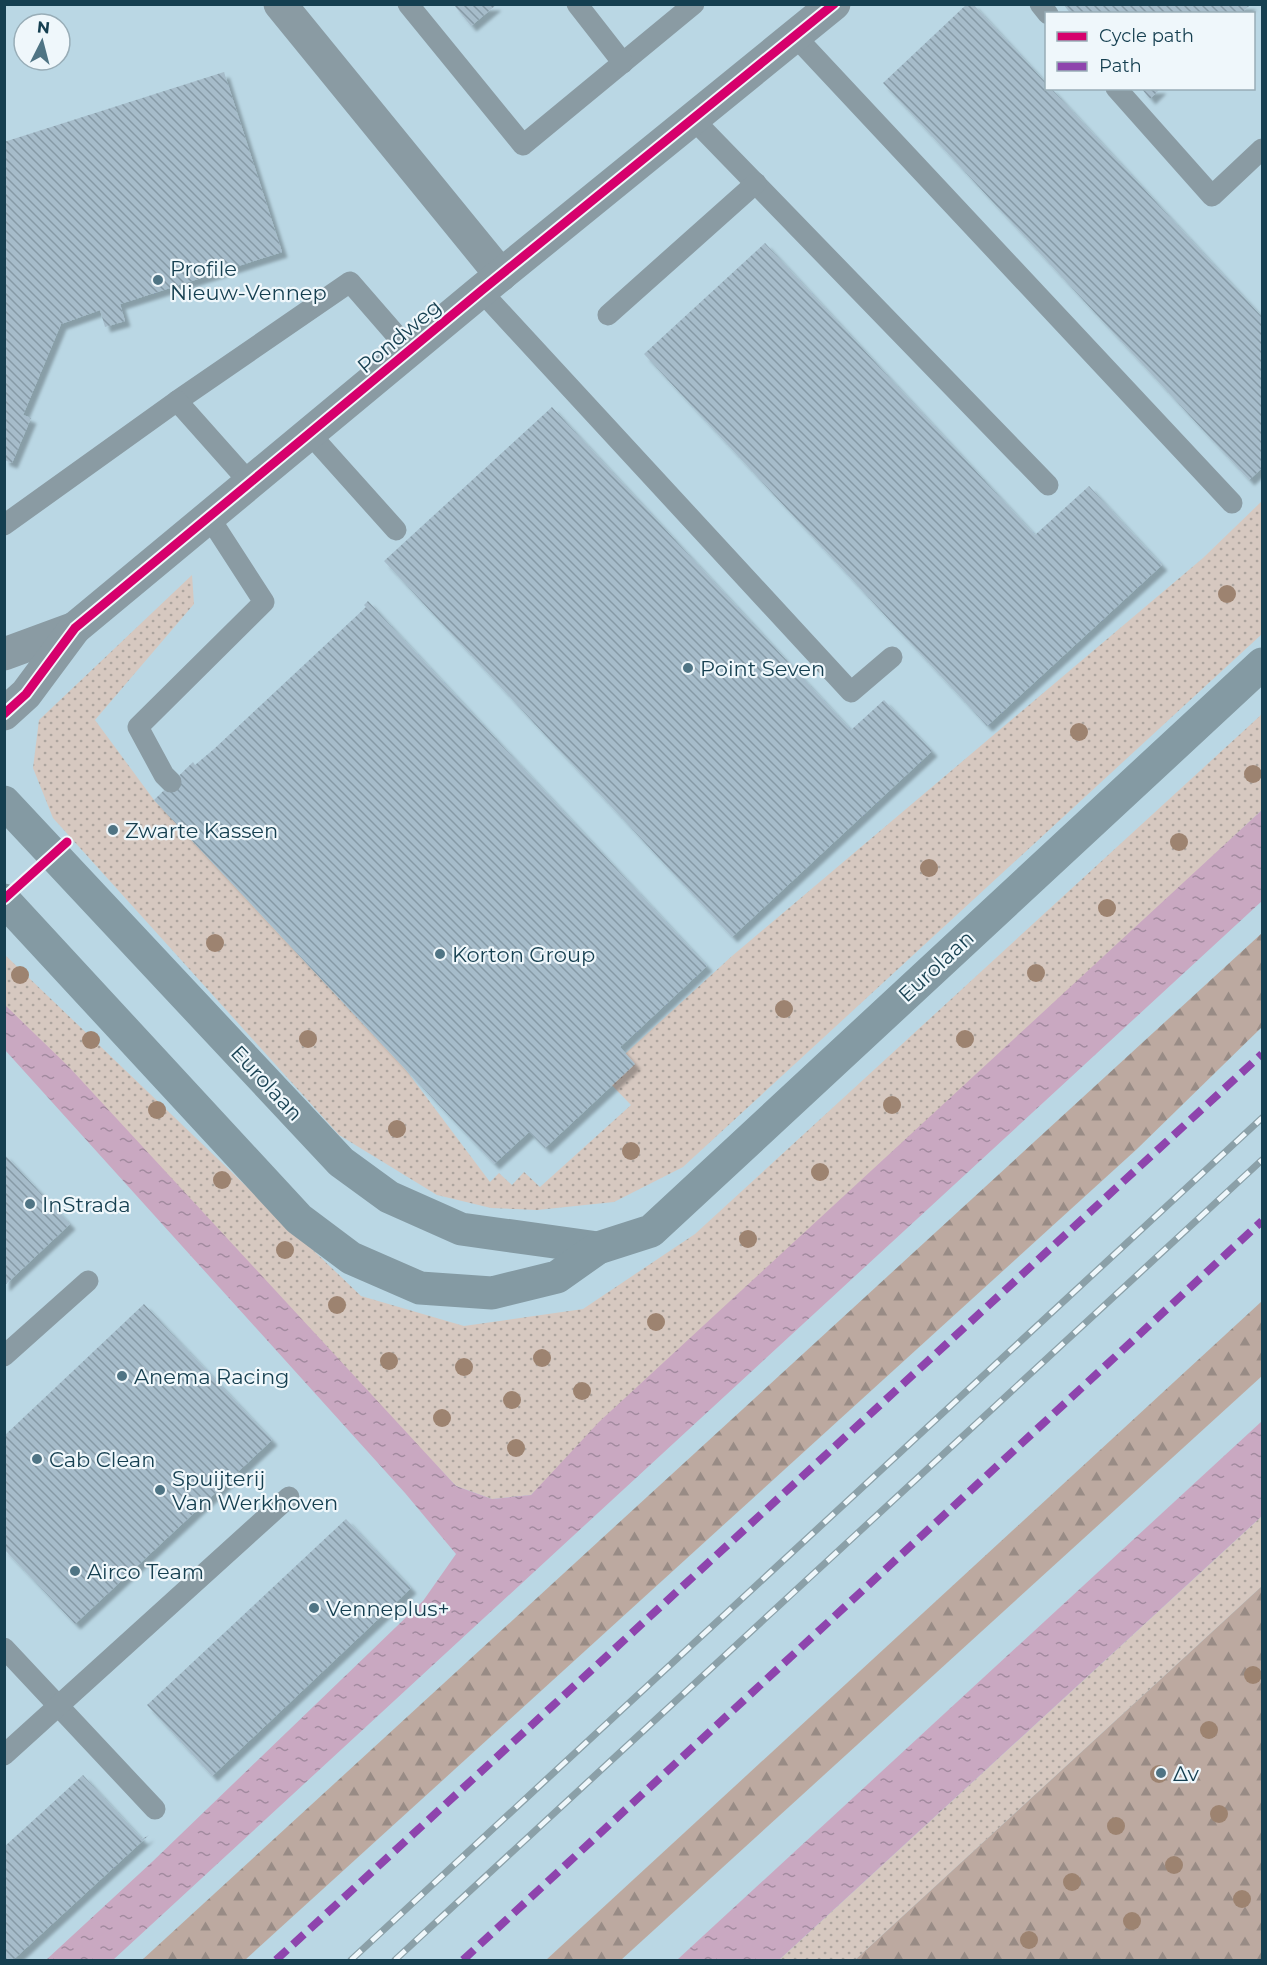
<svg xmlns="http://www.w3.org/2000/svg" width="1267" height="1965" font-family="Montserrat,sans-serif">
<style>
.grass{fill:url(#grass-dots)}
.forest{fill:url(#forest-firs)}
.water{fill:url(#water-ripples)}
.building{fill:url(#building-back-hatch);filter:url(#shadow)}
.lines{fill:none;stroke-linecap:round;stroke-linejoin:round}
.lane{stroke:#8a9ba3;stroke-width:21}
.street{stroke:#8a9ba3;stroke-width:33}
.secondary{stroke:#849aa3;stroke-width:33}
.rail-casing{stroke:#8ba0a8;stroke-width:7}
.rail{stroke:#eff7fb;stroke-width:4.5;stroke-dasharray:14;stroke-linecap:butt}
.quiet{stroke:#8e44ad;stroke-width:8;stroke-dasharray:15 8;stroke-linecap:butt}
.cycleway-casing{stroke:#eff7fb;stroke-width:13}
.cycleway{stroke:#d6006c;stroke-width:9}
.tree{fill:#9d8370}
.poi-dot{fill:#4f7484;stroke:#eff7fb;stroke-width:2}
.labels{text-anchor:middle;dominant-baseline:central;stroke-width:4.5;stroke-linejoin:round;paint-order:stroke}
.poi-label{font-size:21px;fill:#153f50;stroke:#eff7fb;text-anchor:start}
.street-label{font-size:21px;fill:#153f50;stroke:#eff7fb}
</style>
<defs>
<pattern id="grass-dots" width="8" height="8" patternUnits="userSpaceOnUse" patternTransform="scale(1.5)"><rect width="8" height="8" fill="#d6c8c0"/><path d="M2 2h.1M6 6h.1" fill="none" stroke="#aca49e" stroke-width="1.8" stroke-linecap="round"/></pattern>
<pattern id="forest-firs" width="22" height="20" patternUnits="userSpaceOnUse" patternTransform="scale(1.5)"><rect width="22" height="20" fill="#bca9a0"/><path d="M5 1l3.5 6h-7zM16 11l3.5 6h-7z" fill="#988b85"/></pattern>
<pattern id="water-ripples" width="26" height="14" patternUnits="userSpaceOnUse" patternTransform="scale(1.5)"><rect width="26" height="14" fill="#c9a8c1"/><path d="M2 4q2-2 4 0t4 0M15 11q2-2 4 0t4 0" fill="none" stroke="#a28a9f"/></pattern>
<pattern id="building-back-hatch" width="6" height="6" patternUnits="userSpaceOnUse" patternTransform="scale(1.5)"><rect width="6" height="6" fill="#a6bcca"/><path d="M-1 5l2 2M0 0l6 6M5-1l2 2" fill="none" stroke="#869aa6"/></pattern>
<filter id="shadow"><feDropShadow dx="5.5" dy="5.5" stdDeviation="1.5" flood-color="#0004"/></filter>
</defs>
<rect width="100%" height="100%" fill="#bad7e4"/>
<g class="grass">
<polygon points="1262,501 1262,634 683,1167 614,1202 537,1210 491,1208 437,1195 339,1135 53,818 33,768 39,720 192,575 194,604 95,720 154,800 406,1070 490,1182 499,1173 512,1185 524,1172 540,1187 631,1105 602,1075 732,956 1203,558"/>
<polygon points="1262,714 1262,810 531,1495 492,1499 456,1486 5,1012 4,954 361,1296 464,1326 583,1309 695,1234"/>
<polygon points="1262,1516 1262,1586 855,1960 779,1960"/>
</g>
<g class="forest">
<polygon points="1262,933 1262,1027 1137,1149 245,1960 142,1960"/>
<polygon points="1262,1301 1262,1376 621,1960 546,1960"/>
<polygon points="1262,1586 1262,1960 855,1960"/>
</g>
<g class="water">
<polygon points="1262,810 1262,901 113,1960 46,1960 152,1862 423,1601 456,1554 405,1493 5,1050 5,1005 69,1067 456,1486 492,1499 531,1495 599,1422"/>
<polygon points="1262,1421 1262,1516 779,1960 677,1960"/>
</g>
<g class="building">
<polygon points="967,4 973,4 1046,83 1046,88 1051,88 1262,317 1262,468 1249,480 883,83"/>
<polygon points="1063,4 1251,4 1241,14 1071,14"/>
<polygon points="454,5 496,5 471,26"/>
<polygon points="224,72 282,252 120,304 125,321 105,327 100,310 61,324 23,415 31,418 12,463 4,460 4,142"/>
<polygon points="1141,88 1161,88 1150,99"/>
<polygon points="765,243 1035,535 1089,486 1162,565 987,726 644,354"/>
<polygon points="552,407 851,730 884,700 932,751 732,937 384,561"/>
<polygon points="368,601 707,966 620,1047 635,1064 545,1148 529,1132 494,1164 154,800 193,762 195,765 214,749 366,607 364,605"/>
<polygon points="4,1154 70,1224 4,1286"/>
<polygon points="144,1304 272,1440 75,1624 4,1549 4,1436"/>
<polygon points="346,1519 411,1588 212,1776 147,1705"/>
<polygon points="83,1775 142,1839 149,1835 13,1960 4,1960 4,1847"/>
</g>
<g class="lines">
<g class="lane">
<polyline points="408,4 523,145 694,4"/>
<polyline points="577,4 623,63"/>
<polyline points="1040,4 1048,14"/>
<polyline points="795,36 1232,503"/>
<polyline points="1116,88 1212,196 1262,149"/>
<polyline points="693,119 1048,485"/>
<polyline points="481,291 851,692 892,657"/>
<polyline points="608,315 756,183"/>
<polyline points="177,401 350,282 410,351"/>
<polyline points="310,434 396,530"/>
<polyline points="4,525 177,401 250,483"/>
<polyline points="171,782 164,775 138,727 264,602 209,517"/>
<polyline points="4,1356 88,1281"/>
<polyline points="4,1648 155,1809"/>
<polyline points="4,1755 289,1497"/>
</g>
<g class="street">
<polyline points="280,4 501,275"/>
<polyline points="4,654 75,628"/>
<polyline points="4,714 26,694 75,628 481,291 834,4"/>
</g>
<g class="secondary">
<polyline points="4,802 341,1162 389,1197 461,1229 598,1248"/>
<polyline points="4,900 299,1219 351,1258 420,1288 492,1293 557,1277 598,1248 651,1231 1262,664"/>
</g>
<defs>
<g id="rail">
<polyline points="351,1960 1262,1118"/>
<polyline points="395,1960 1262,1160"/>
</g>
</defs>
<use href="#rail" class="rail-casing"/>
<use href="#rail" class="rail"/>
<g class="quiet">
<polyline points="276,1960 1262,1054"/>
<polyline points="463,1960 1262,1221"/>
</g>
<defs>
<g id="cycleway">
<polyline points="4,714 26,694 75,628 481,291 834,4"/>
<polyline points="4,899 67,842"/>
</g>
</defs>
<use href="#cycleway" class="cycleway-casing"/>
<use href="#cycleway" class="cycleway"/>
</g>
<g class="tree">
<circle cx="1227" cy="594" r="9"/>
<circle cx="1079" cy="732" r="9"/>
<circle cx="1253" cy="774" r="9"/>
<circle cx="1179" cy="842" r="9"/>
<circle cx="929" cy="868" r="9"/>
<circle cx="1107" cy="908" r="9"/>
<circle cx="215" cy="943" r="9"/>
<circle cx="1036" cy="973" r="9"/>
<circle cx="20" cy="975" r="9"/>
<circle cx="784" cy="1009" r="9"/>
<circle cx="308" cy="1039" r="9"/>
<circle cx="965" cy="1039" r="9"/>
<circle cx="91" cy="1040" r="9"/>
<circle cx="892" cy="1105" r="9"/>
<circle cx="157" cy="1110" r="9"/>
<circle cx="397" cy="1129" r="9"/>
<circle cx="631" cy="1151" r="9"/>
<circle cx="820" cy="1172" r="9"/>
<circle cx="222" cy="1180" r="9"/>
<circle cx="748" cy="1239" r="9"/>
<circle cx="285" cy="1250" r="9"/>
<circle cx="337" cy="1305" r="9"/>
<circle cx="656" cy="1322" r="9"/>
<circle cx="542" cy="1358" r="9"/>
<circle cx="389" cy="1361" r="9"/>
<circle cx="464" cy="1367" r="9"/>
<circle cx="582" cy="1391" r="9"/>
<circle cx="512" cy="1400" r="9"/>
<circle cx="442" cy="1418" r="9"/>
<circle cx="516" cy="1448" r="9"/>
<circle cx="1253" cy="1675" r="9"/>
<circle cx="1209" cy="1730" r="9"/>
<circle cx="1159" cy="1774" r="9"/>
<circle cx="1219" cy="1814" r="9"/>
<circle cx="1116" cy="1826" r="9"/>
<circle cx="1174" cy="1865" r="9"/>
<circle cx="1072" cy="1882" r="9"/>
<circle cx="1242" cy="1899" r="9"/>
<circle cx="1132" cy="1921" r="9"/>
<circle cx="1029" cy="1940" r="9"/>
</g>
<g class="poi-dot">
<circle cx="158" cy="280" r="6"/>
<circle cx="688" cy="668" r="6"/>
<circle cx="113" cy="830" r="6"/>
<circle cx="440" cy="954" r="6"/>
<circle cx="30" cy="1204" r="6"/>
<circle cx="122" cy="1376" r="6"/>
<circle cx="37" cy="1459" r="6"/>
<circle cx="160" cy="1490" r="6"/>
<circle cx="75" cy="1571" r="6"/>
<circle cx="314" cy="1608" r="6"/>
<circle cx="1161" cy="1773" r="6"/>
</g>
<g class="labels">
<g class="poi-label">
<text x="170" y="268">Profile<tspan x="170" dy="24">Nieuw-Vennep</tspan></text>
<text x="700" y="668">Point Seven</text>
<text x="125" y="830">Zwarte Kassen</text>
<text x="452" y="954">Korton Group</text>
<text x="42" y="1204">InStrada</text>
<text x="134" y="1376">Anema Racing</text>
<text x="49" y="1459">Cab Clean</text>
<text x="172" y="1478">Spuijterij<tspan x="172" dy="24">Van Werkhoven</tspan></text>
<text x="87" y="1571">Airco Team</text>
<text x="326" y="1608">Venneplus+</text>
<text x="1173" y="1773">∆v</text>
</g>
<g class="street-label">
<text transform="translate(399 336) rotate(-40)">Pondweg</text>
<text transform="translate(936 966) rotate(-43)">Eurolaan</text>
<text transform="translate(267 1083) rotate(47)">Eurolaan</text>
</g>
</g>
<rect width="1267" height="1965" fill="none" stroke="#153f50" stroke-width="12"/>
<rect x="1045" y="12" width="210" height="78" fill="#eff7fb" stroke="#98adb7" stroke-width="1.5"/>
<rect x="1057" y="32" width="30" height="9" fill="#d6006c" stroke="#98adb7" stroke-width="1.5"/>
<text x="1099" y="42" font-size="18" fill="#153f50">Cycle path</text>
<rect x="1057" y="62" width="30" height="9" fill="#8e44ad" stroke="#98adb7" stroke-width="1.5"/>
<text x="1099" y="72" font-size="18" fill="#153f50">Path</text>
<g transform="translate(42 42) rotate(6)"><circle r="28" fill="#eff7fb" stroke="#98adb7" stroke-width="1.5"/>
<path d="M0-4.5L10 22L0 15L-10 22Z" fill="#4f7484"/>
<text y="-9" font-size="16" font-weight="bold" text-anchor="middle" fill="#153f50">N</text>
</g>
</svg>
